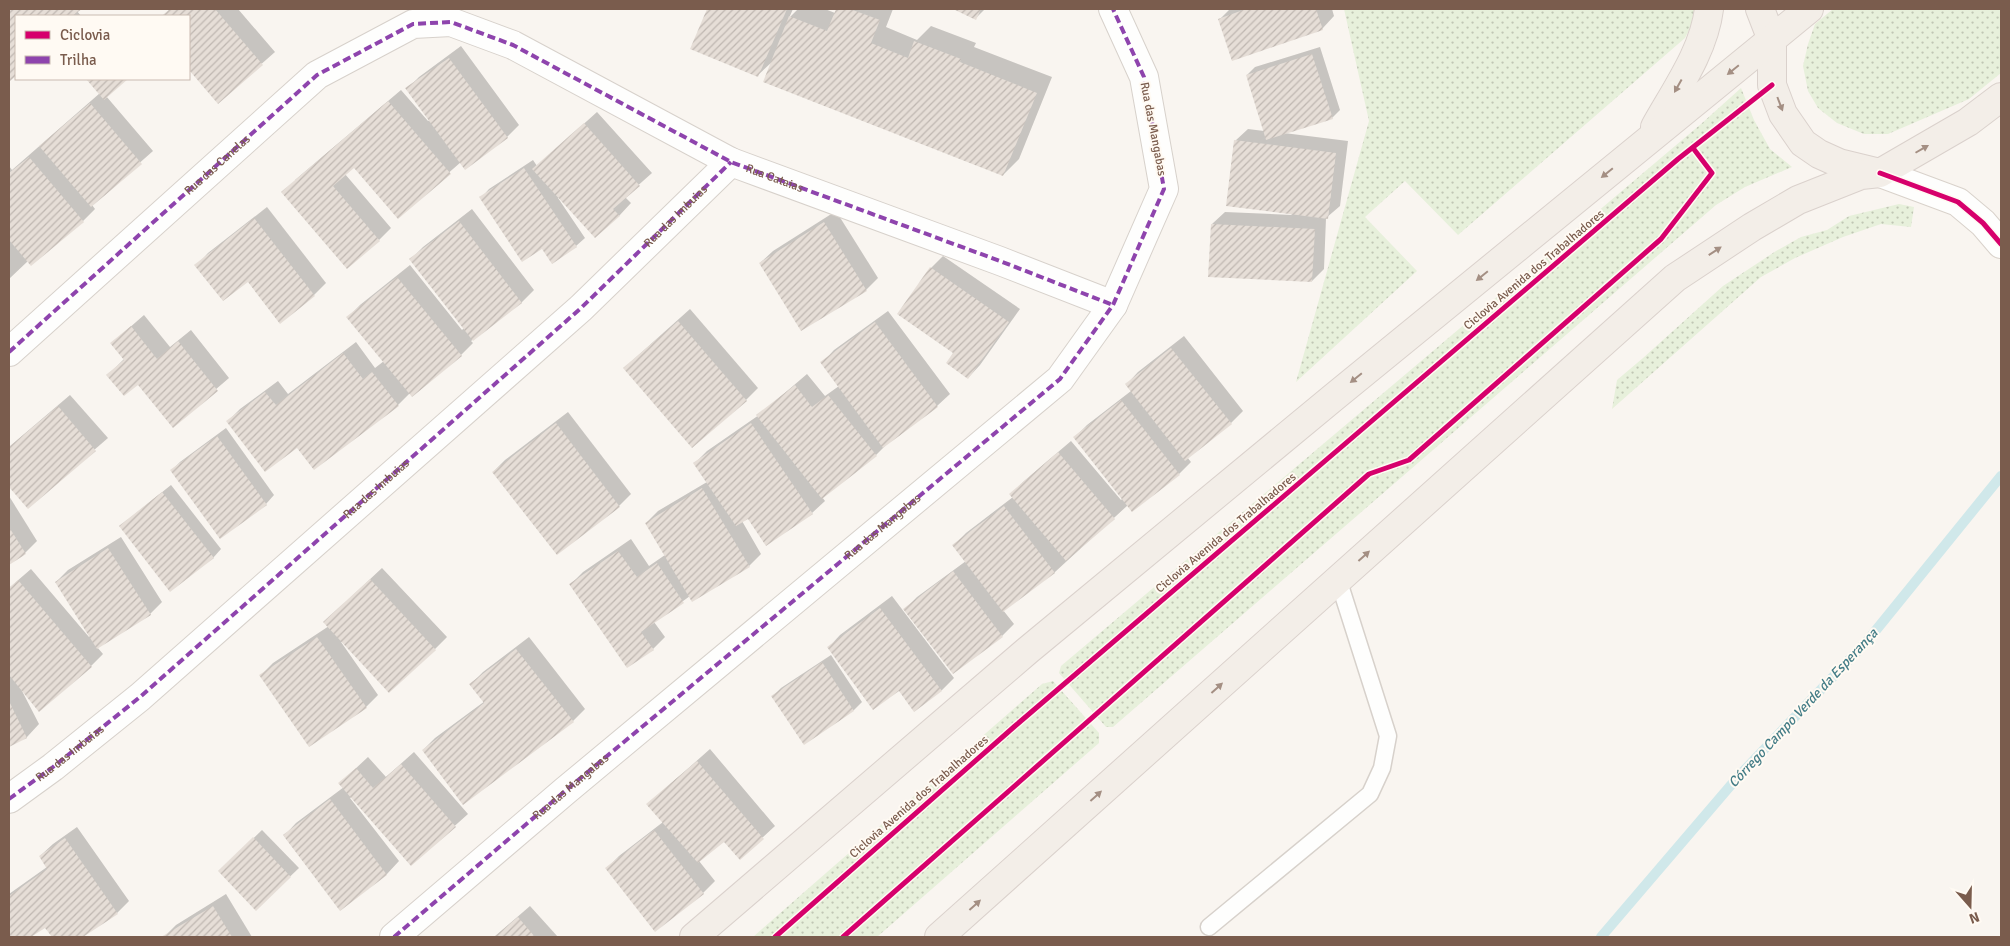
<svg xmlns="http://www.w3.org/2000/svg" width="2010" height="946" font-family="Signika,sans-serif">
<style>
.grass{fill:url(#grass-dots)}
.shadow{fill:#0003}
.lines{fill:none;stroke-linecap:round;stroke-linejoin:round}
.stream{stroke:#d0e8ea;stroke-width:10}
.building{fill:url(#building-hatch)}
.lane-casing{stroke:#d7d1cb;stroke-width:19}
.street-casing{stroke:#d7d1cb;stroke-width:30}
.secondary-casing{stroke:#d9d2cb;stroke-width:30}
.primary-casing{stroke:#dad1cc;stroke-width:30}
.lane{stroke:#fefefd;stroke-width:16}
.street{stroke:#fefefd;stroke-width:28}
.secondary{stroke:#fefefd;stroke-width:28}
.primary{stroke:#f3eee8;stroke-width:28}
.quiet{stroke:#8e44ad;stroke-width:4;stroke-dasharray:8 4;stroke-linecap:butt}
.cycleway-casing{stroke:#fffaf3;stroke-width:8}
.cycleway{stroke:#d6006c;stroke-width:5}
.oneway{fill:#a48f83}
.labels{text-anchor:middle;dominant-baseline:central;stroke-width:4;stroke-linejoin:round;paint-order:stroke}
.street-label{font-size:12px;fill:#7a5c4d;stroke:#fffaf3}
.water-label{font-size:14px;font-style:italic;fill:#437c86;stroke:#fffaf3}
</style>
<defs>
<pattern id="grass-dots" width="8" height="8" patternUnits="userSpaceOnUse" patternTransform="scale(1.25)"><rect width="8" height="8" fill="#e7f0db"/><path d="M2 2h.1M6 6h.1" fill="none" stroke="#c0c6b4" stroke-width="1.8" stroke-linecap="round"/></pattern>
<pattern id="building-hatch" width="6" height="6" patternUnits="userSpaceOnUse" patternTransform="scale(1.25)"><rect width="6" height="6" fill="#e6ded7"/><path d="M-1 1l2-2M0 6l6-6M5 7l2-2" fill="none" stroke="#bfb7b1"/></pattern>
</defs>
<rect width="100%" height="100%" fill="#f9f5f0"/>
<g class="grass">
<polygon points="1344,9 1700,9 1685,38 1458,235 1405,181 1365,217 1417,271 1296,382 1369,121"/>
<polygon points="1833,9 2001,9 2001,73 1969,99 1888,134 1864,134 1837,123 1818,108 1808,91 1803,66 1808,44 1815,24"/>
<polygon points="1741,88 1754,120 1770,149 1792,167 1745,187 1716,205 1113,727 1106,727 1059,673 1061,666 1701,124"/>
<polygon points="1899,204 1914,207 1911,227 1881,224 1843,237 1795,258 1761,277 1612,409 1617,380 1643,358 1723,286 1776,251 1801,237 1827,230 1849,216"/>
<polygon points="1053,681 1099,733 1099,743 877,937 753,937 1042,684"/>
</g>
<g class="shadow">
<polygon points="9,9 80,9 77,11 81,16 16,16 16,74 9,80"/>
<polygon points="170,9 238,9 275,52 218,102 189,68 189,16 162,16"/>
<polygon points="708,9 793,9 789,18 798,9 825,9 835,13 837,9 893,9 886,27 917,40 931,26 976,43 974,47 1052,77 1019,159 1003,175 773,61 757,76 692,48"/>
<polygon points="955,9 985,9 975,19"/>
<polygon points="1230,9 1332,9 1334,16 1322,29 1219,20"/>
<polygon points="461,46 519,125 507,137 461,162 398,217 355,166 345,174 391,228 379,240 295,180 401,90 428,121 430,120 407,89 419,77"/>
<polygon points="1320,47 1340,110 1332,118 1284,133 1348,141 1340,206 1326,218 1324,269 1312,281 1212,224 1225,212 1292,215 1235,141 1248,129 1264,131 1247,75 1255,67"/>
<polygon points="87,79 127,79 106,96 153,151 92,205 95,209 83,221 28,261 9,279 9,166 12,170 100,93"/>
<polygon points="597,112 652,173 625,197 631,203 619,216 560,197 558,198 585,238 576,246 542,247 481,198 489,189 533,160 537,166"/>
<polygon points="267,207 326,283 314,295 196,266 208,253"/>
<polygon points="472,209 534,290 521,303 471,341 473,343 461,355 410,393 398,405 314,469 297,446 228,421 240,409 278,381 288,394 356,342 375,368 384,361 348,317 360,305 410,265 462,330 464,328 411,259 423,247"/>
<polygon points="836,211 878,278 866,290 760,263 773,251"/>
<polygon points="943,256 1020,309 980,365 968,378 931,268"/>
<polygon points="690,309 758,388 746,400 624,368"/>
<polygon points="888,311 950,394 937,406 889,442 876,455 822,497 825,501 812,513 767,544 748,517 742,521 761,554 749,566 690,596 654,622 665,637 653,649 571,584 583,572 631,539 649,566 665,555 646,523 658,511 707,482 695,463 707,451 759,415 807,374 825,396 839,386 822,363 834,350"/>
<polygon points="144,315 170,347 191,330 229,378 173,426 138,384 108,375 124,359 112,343"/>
<polygon points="1184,336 1243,411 1231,423 1187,457 1191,462 1179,474 1128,505 1055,572 1003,610 1014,624 1002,636 905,609 917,597 966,561 954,545 966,533 1013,497 1011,494 1023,482 1071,441 1121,500 1123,498 1075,437 1087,425 1131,391 1126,385 1138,372"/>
<polygon points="70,395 108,438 28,507 9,485 9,447"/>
<polygon points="568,412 631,494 619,506 557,554 493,472 505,460"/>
<polygon points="226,428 274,495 266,504 221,537 172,470 180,462"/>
<polygon points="171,485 221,549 213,558 120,526"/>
<polygon points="9,496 37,541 25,553 9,563"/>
<polygon points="121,537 162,602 150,614 97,647 103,654 91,666 21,689 39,724 27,737 9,746 9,588 31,569 89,637 90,636 56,582 68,570"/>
<polygon points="382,568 447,637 435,649 341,642 378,695 366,707 261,675 273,663 329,626 337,610"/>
<polygon points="892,596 954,678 942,690 915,710 899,690 828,648 840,635"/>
<polygon points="529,637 585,709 573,721 423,750 435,738 485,701 471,684 483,672"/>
<polygon points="831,655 862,702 854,710 804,743 773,696 781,688"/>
<polygon points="710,749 775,826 740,858 724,840 699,861 715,881 703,893 607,868 619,856 663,822 648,804"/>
<polygon points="414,752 468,814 411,865 352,797 350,798 399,861 387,874 340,909 284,836 296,823 344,787 340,783 368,757 386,777"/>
<polygon points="77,827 129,901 117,913 81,937 53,937 45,926 29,937 9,937 9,894 47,867 40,856 53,844"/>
<polygon points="262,830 299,868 256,909 220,871"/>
<polygon points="226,894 252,937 164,937 176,925"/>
<polygon points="530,906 558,937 494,937"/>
</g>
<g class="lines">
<polyline class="stream" points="1601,937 1737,778 1868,640 2001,476"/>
</g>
<g class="building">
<polygon points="9,9 82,9 72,16 16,16 16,76 9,82"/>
<polygon points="170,9 215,9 263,65 218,104 189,70 189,16 162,16"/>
<polygon points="707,9 787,9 758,77 690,49"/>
<polygon points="836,9 850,9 880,20 871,43 908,58 914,41 961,59 960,62 1037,93 1003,176 763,82 789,16 827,31"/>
<polygon points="953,9 981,9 976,20"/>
<polygon points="1246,9 1316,9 1323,30 1232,61 1218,19"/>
<polygon points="1312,54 1333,119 1266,140 1246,75"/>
<polygon points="449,58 508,138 465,170 405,88"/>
<polygon points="86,79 128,79 104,100"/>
<polygon points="388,101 451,174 398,219 354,168 333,186 380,241 347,269 281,192"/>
<polygon points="90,103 142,164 91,207 39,146"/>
<polygon points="584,123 640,186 613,209 620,216 595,238 532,169"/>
<polygon points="1234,140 1336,153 1328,219 1226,206"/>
<polygon points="29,157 84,222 31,266 9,240 9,173"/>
<polygon points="524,168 577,247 552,264 542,249 522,262 479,197"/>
<polygon points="254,218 315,296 280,324 248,282 223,301 194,265"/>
<polygon points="459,221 522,303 473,341 409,259"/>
<polygon points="824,222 867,291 801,331 759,263"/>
<polygon points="1211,224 1315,229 1312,282 1208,277"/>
<polygon points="930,267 1009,322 968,379 946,363 953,353 897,314"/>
<polygon points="397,277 462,356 412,397 346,317"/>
<polygon points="678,321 747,401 692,448 623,368"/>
<polygon points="875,322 938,407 883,448 820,362"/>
<polygon points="131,326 157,359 178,341 218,391 173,428 138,385 124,396 106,375 124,360 110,343"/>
<polygon points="1171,348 1232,424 1185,461 1125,384"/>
<polygon points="343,353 363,379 372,372 399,406 314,470 297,448 265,472 226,421 265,392 276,405"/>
<polygon points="795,385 812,407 828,395 877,456 822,499 756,415"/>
<polygon points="1121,400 1180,475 1132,512 1073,437"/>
<polygon points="58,406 96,451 28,509 9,487 9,447"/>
<polygon points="556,423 620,507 557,555 492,472"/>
<polygon points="751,423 813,514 766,546 748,519 736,526 693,463"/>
<polygon points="217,436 267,505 220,539 170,470"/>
<polygon points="1058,452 1115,519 1066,561 1009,494"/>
<polygon points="702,488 750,567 692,602 645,523"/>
<polygon points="162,492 214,558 170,592 119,526"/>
<polygon points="1004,506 1055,573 1003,612 952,545"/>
<polygon points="9,527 26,554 9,565"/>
<polygon points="108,548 151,615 97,649 55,582"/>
<polygon points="618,551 637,577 657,563 684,603 641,632 654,650 627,668 569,584"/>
<polygon points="953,571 1003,637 953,674 903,609"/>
<polygon points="370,579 436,650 389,693 323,622"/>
<polygon points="18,580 92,667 39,712 9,675 9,588"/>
<polygon points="880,608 942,691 914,712 899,691 873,710 827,647"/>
<polygon points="317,637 367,708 309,747 259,675"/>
<polygon points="516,649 574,722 463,805 422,750 484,703 469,684"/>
<polygon points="822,662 854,711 804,745 771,696"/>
<polygon points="9,701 27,738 9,747"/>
<polygon points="697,761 764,839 740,860 724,842 698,863 646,804"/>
<polygon points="401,764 456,827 411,866 338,783 356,768 373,788"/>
<polygon points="330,799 387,875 340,911 283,835"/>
<polygon points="654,830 704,894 655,932 605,868"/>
<polygon points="253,837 291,877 256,911 218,871"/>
<polygon points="65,838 118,914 83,937 52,937 45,928 31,937 9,937 9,896 47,869 39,856"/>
<polygon points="213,906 232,937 161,937"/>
<polygon points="518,917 535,937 494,937"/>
</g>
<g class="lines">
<defs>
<polyline id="lane" points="1209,927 1370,794 1382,768 1388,736 1338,579"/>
<g id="street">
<path id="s1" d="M 9,352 L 317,75 L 413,24 L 451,22 L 513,45 L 731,162 L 1000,261 L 1113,305"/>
<path id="s2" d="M 9,799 L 53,767 L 140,697 L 581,308 L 731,162"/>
<path id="s3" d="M 394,937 L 565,791 L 1060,379 L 1113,305 L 1164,189 L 1144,77 L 1113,9"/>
</g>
<polyline id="secondary" points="1880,173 1958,202 1983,223 2001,244"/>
<g id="primary">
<polyline points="1760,9 1772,40 1772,85 1783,114 1803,143 1819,154 1839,163 1876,172"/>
<path d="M 1655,127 C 1675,91 1704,51 1709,9"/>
<polyline points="694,937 1027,651 1334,397 1809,9"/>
<polyline points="939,937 1675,278 1752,227 1798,200 1861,175 1880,173 1968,122 2001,97"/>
</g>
</defs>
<use href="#lane" class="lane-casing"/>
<use href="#street" class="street-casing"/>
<use href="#secondary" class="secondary-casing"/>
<use href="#primary" class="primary-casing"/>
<use href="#lane" class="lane"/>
<use href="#street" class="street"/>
<use href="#secondary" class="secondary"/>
<use href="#primary" class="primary"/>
<g class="quiet">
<polyline points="9,352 317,75 413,24 451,22 513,45 731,162 1000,261 1113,305"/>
<polyline points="9,799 53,767 140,697 581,308 731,162"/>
<polyline points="394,937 565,791 1060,379 1113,305 1164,189 1144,77 1113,9"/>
</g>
<defs>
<g id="cycleway">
<polyline points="1880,173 1958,202 1983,223 2001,244"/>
<polyline points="775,937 1015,726 1678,159 1772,85"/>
<polyline points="843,937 1369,474 1409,460 1661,239 1712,173 1693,148"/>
</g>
</defs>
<use href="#cycleway" class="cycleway-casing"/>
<use href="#cycleway" class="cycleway"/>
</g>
<defs><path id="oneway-solid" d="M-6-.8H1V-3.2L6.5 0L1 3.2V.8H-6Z" transform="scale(1.25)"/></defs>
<g class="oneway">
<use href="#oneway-solid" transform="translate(1733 70) rotate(141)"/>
<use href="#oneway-solid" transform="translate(1678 86) rotate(119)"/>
<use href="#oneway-solid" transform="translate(1780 104) rotate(69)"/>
<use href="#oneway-solid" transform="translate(1922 149) rotate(-30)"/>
<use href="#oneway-solid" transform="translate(1607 173) rotate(141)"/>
<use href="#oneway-solid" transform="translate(1715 251) rotate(-33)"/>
<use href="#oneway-solid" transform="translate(1482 276) rotate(141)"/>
<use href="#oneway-solid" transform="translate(1356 378) rotate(141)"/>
<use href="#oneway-solid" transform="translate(1364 556) rotate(-42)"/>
<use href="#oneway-solid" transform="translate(1217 688) rotate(-42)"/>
<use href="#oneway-solid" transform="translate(1096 796) rotate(-42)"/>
<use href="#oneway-solid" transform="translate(975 905) rotate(-42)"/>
</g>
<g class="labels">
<g class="street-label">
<text transform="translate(1153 129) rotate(79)">Rua das Mangabas</text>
<text stroke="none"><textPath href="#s1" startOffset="280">Rua das Canelas</textPath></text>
<text stroke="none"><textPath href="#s1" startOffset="921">Rua Cataias</textPath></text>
<text stroke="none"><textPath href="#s2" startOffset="886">Rua das Imbuias</textPath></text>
<text transform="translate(1534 270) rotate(-40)">Ciclovia Avenida dos Trabalhadores</text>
<text stroke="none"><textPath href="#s2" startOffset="481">Rua das Imbuias</textPath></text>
<text stroke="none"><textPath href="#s3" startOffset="638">Rua das Mangabas</textPath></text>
<text transform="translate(1226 533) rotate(-40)">Ciclovia Avenida dos Trabalhadores</text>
<text stroke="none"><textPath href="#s2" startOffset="76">Rua das Imbuias</textPath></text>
<text stroke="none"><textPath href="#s3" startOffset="232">Rua das Mangabas</textPath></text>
<text transform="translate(919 797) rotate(-41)">Ciclovia Avenida dos Trabalhadores</text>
</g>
<g class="water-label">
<text transform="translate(1803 708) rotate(-47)">Córrego Campo Verde da Esperança</text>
</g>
</g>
<rect width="2010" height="946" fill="none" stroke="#7a5c4d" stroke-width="20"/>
<rect x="15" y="15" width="175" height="65" fill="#fffaf3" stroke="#cabbb1"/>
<rect x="25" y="31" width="25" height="8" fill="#d6006c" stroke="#cabbb1"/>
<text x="60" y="40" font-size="15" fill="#7a5c4d">Ciclovia</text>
<rect x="25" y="56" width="25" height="8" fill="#8e44ad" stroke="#cabbb1"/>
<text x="60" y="65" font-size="15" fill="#7a5c4d">Trilha</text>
<g transform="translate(1970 906) rotate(160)" stroke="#fffaf3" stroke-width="4" paint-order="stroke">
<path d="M0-4L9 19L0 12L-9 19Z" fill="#7a5c4d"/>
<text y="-8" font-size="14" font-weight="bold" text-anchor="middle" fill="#7a5c4d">N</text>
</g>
</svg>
